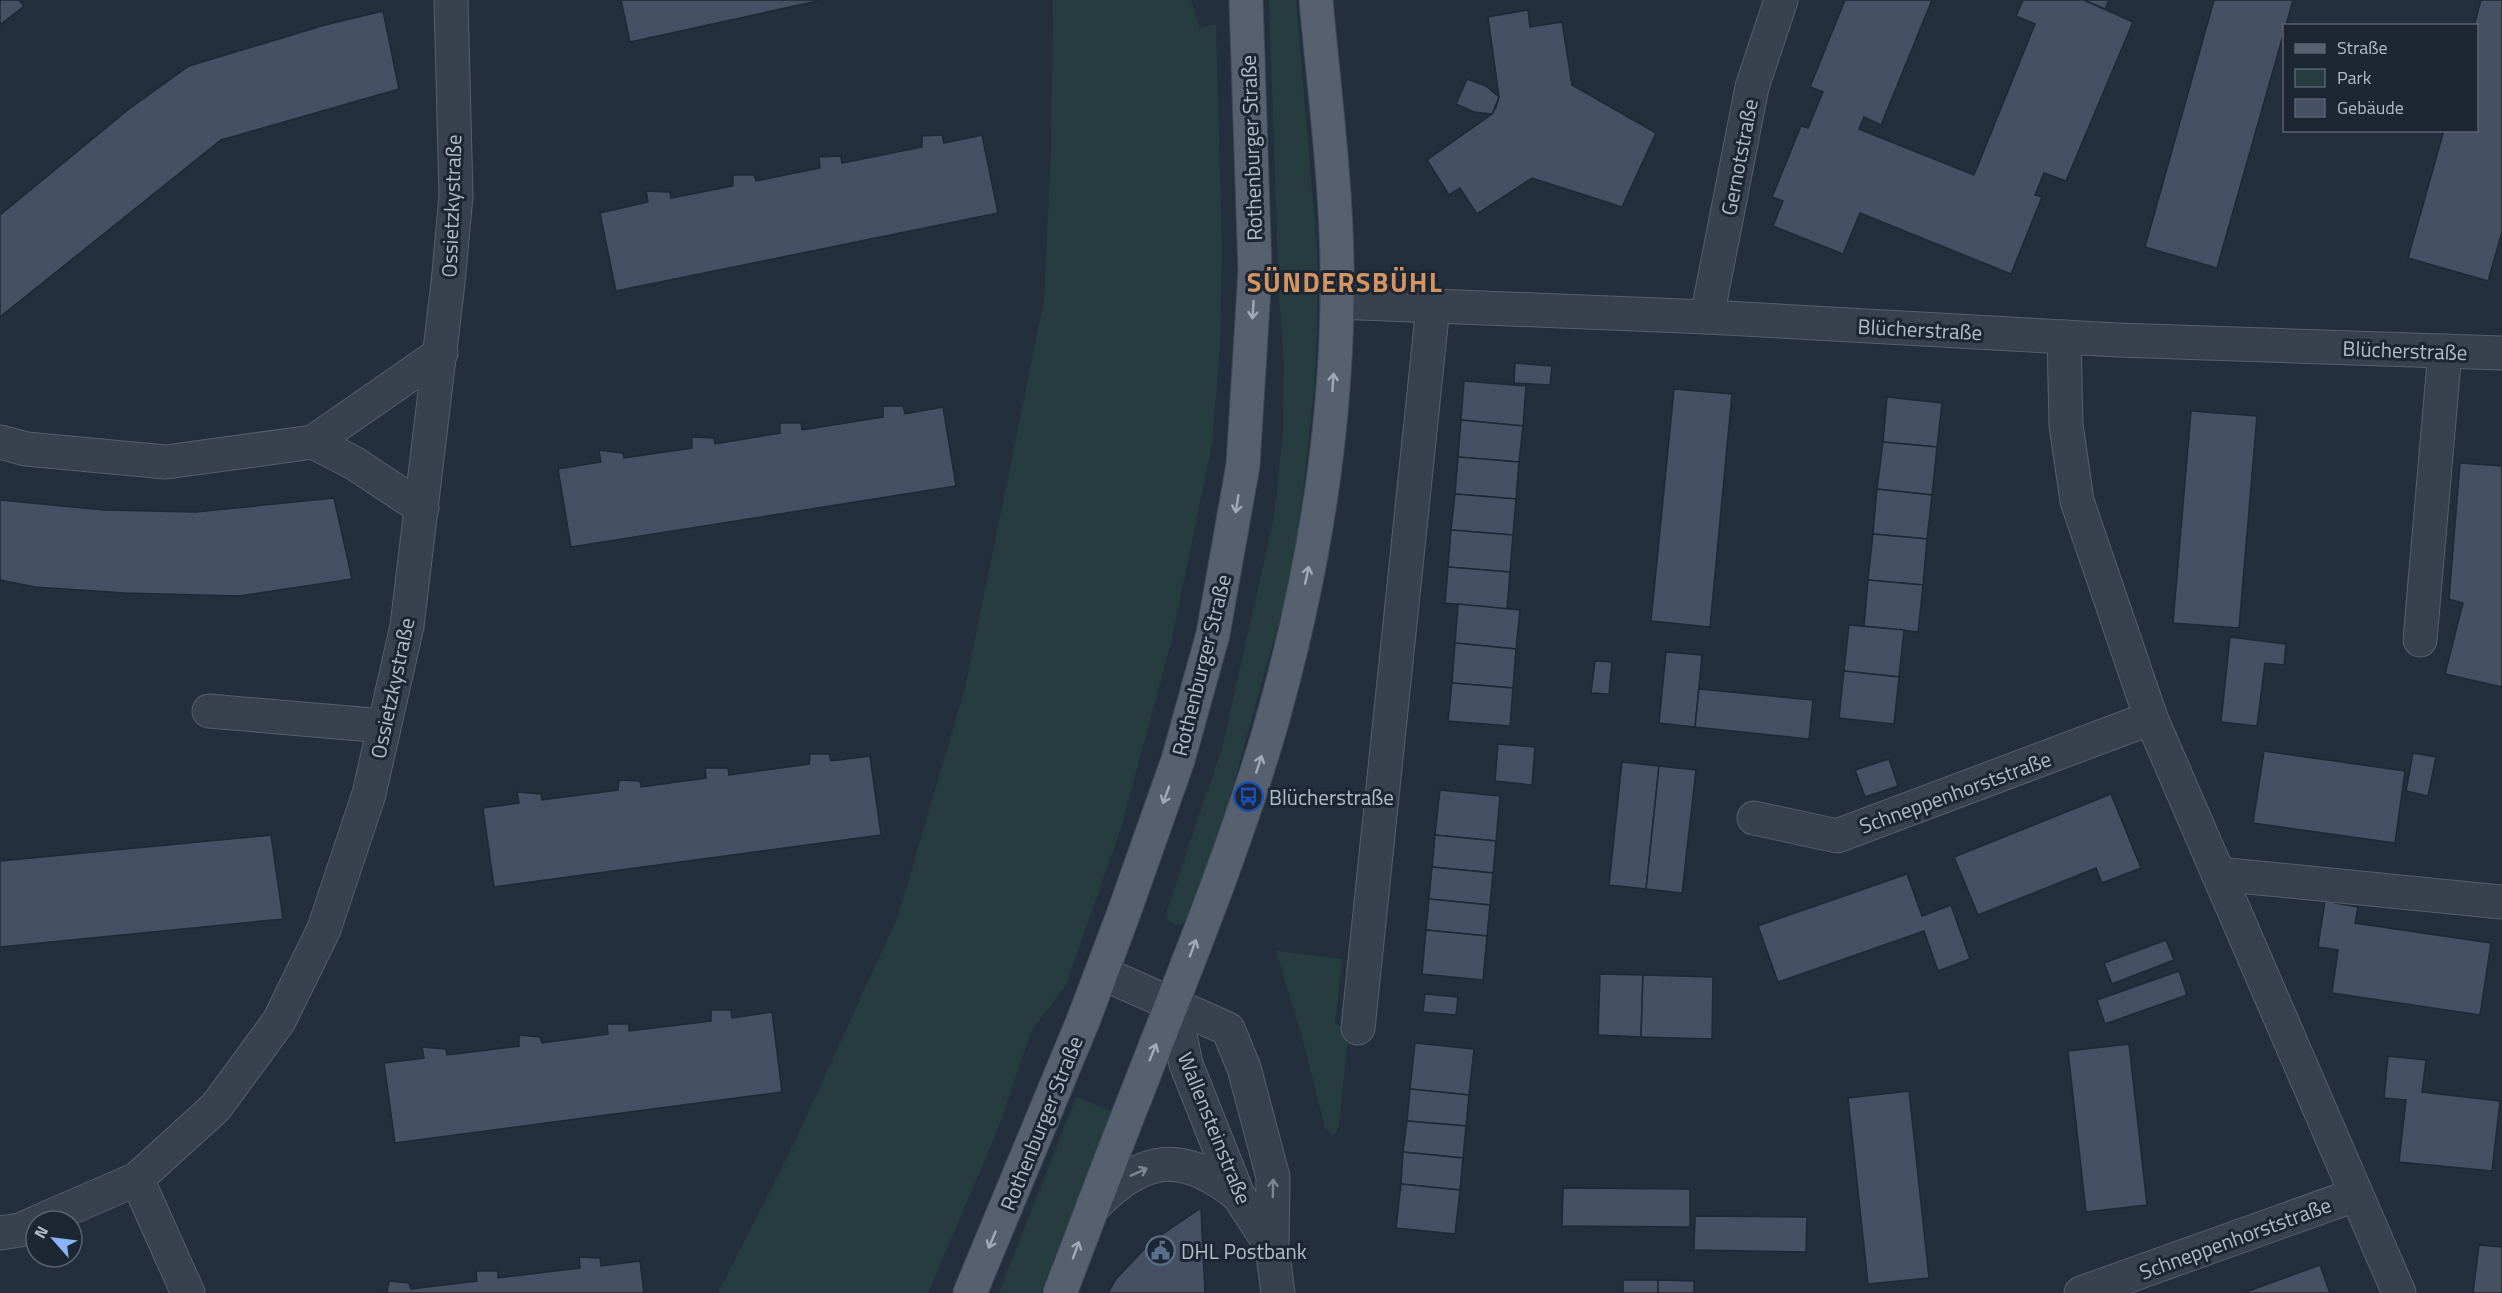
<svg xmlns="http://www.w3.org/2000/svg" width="2502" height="1293" font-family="'Titillium Web',sans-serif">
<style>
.green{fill:#263c3f}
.building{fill:#455162;stroke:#1f2835;stroke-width:1.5}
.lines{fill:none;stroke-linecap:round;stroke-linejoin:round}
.minor-casing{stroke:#565f6c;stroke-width:35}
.major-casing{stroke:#414a57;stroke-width:35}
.minor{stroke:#38414e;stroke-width:33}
.major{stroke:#56606e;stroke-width:33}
.oneway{stroke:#a1aab7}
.oneway2{stroke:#7c8592}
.labels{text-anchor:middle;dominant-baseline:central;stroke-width:6;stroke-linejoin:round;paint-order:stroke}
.street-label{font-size:21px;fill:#b4bcc9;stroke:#1d2633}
.poi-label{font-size:21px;fill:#b4bcc9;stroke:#1d2633;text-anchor:start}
.district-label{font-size:27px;font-weight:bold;letter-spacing:1.5px;fill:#d59563;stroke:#1d2633}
</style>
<rect width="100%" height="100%" fill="#242f3e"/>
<g class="green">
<polygon points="1053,0 1191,0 1200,28 1216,24 1222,247 1220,348 1212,444 1172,639 1121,828 1066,985 1032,1030 996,1134 928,1293 718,1293 795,1141 898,916 965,688 1044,300 1051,151"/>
<path d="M 1269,0 L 1296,0 L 1317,249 L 1317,333 L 1314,390 L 1299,527 L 1284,603 L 1220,833 L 1185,921 C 1179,927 1173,925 1167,919 L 1166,913 L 1222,748 L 1274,517 L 1283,430 L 1284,364 L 1279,296 Z"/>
<polygon points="1276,951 1342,959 1335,1024 1349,1028 1339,1125 1336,1133 1333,1136 1325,1128 1302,1037"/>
<polygon points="1076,1097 1111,1111 1041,1293 999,1293"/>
</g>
<g class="building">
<polygon points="0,0 19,0 24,6 0,25"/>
<polygon points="621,0 822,0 630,42"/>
<polygon points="1845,0 1932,0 1881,125 1864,117 1859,129 1974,175 2035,24 2016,16 2023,0 2084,0 2133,22 2066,181 2044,173 2035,195 2042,197 2011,274 1860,213 1843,254 1773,226 1783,201 1772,197 1801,126 1808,128 1823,92 1810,87"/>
<polygon points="2084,0 2109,0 2105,9"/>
<polygon points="2214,0 2293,0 2217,268 2145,247"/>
<polygon points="2481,0 2502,0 2502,232 2488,281 2408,258 2444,130 2476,130 2476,26 2474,26"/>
<polygon points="1528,10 1530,27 1562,22 1572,85 1656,133 1622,207 1532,178 1477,214 1460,188 1449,195 1427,160 1492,114 1496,107 1499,97 1488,17"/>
<polygon points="383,11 399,89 221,140 0,317 0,215 129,109 189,66 325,25"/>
<polygon points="1467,79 1486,86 1499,97 1492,114 1474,112 1456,104"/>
<polygon points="942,135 944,143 982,135 998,213 616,291 600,213 648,202 646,191 670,192 671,198 733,186 733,175 754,175 756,181 820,168 819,157 841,156 842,163 922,147 922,136"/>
<polygon points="1515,363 1552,366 1550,385 1514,383"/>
<polygon points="1464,381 1526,386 1523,426 1461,420"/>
<polygon points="1674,389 1732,394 1710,627 1651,621"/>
<polygon points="1887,397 1942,403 1937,447 1883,442"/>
<polygon points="883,406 903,406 905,414 943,407 956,486 571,547 558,469 601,462 599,450 623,453 624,458 692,448 692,437 714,438 715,444 780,433 780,423 801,423 802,430 883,417"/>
<polygon points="2191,411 2257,416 2239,628 2173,623"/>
<polygon points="1461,420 1523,426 1519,462 1458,457"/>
<polygon points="1883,442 1937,447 1932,495 1877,489"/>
<polygon points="1458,457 1519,462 1516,499 1455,494"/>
<polygon points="2460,463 2502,466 2502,687 2445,674 2463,603 2449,599"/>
<polygon points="1877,489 1932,495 1927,539 1873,534"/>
<polygon points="1455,494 1516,499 1513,535 1451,530"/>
<polygon points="334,498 352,579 239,596 125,593 35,587 0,580 0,500 104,510 196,512"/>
<polygon points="1451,530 1513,535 1510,572 1448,567"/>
<polygon points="1873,534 1927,539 1923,585 1868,580"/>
<polygon points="1448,567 1510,572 1507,609 1445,603"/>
<polygon points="1868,580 1923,585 1918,632 1864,626"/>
<polygon points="1458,604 1520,610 1516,649 1455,643"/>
<polygon points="1849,625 1904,630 1899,677 1844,671"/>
<polygon points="2230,637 2286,644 2284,665 2265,663 2257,726 2221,722"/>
<polygon points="1455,643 1516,649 1513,688 1452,683"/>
<polygon points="1666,652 1702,655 1695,727 1659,723"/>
<polygon points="1595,661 1612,662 1609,694 1591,693"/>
<polygon points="1844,671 1899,677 1894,724 1839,718"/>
<polygon points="1452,683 1513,688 1510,726 1448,721"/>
<polygon points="1699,689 1813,700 1809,739 1695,727"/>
<polygon points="1498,744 1535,747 1532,785 1495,781"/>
<polygon points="2264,751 2405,771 2395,843 2253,823"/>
<polygon points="2413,753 2436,757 2428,796 2406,791"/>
<polygon points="810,754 829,754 831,761 870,756 881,835 494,887 483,808 519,803 517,792 541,794 542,800 618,790 619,780 640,781 641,787 706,778 705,768 728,768 729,775 809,764"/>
<polygon points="1889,759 1898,786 1865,797 1855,770"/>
<polygon points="1622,762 1659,766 1646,889 1609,885"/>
<polygon points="1659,766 1696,770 1682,893 1646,889"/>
<polygon points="1440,790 1500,796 1496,841 1435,835"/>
<polygon points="2111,794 2141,868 2102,883 2096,868 1978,915 1954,857"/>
<polygon points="271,835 283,919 0,947 0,861"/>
<polygon points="1435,835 1496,841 1493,873 1432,867"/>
<polygon points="1432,867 1493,873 1490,905 1429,899"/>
<polygon points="1907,874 1922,916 1951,905 1970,959 1938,971 1924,931 1778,982 1758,926"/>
<polygon points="1429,899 1490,905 1487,936 1426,930"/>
<polygon points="2325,901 2358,907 2355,923 2491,943 2480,1015 2332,993 2338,950 2318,947"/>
<polygon points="1426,930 1487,936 1483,980 1422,974"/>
<polygon points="2166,940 2174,960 2112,984 2104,963"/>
<polygon points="2179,971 2187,995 2105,1024 2097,1000"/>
<polygon points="1600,974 1643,975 1641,1037 1598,1035"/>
<polygon points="1643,975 1713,977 1712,1039 1641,1037"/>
<polygon points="1425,994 1458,997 1456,1015 1423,1012"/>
<polygon points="711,1010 731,1010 732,1018 772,1012 782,1092 395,1143 384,1063 424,1058 422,1047 446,1049 447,1055 519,1046 519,1035 540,1037 542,1043 608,1034 607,1024 629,1024 629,1031 711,1021"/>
<polygon points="1415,1043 1474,1049 1469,1095 1410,1089"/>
<polygon points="2129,1044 2147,1205 2086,1212 2068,1051"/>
<polygon points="2388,1056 2426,1060 2422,1092 2500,1101 2492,1171 2399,1162 2406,1100 2384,1098"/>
<polygon points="1410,1089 1469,1095 1466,1126 1407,1121"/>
<polygon points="1909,1091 1929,1278 1868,1284 1848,1098"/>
<polygon points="1407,1121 1466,1126 1463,1158 1403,1152"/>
<polygon points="1403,1152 1463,1158 1460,1190 1401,1184"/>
<polygon points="1401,1184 1460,1190 1455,1234 1396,1228"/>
<polygon points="1563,1188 1690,1189 1690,1227 1562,1226"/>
<polygon points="1201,1208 1205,1293 1108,1293 1116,1279 1151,1242"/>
<polygon points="1695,1216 1807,1217 1806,1252 1694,1250"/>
<polygon points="2479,1245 2502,1247 2502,1293 2473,1293"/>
<polygon points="579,1257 600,1258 601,1266 640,1261 644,1293 376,1293 387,1292 389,1281 409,1283 411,1289 477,1281 476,1271 498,1271 498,1278 580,1268"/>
<polygon points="2320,1265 2330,1293 2243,1293"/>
<rect x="1623" y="1280" width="35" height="13"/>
<polygon points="1658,1280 1694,1281 1694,1293 1658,1293"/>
</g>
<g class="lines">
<defs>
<g id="minor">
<polyline points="1337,302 1707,317 2118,340 2502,353"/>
<polyline points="1707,317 1752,87 1781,0"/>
<polyline points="2064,337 2066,425 2077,501 2151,718 2399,1293"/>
<polyline points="0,442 26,449 166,462 313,442 441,353"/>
<polyline points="313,442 354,463 422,508"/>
<polyline points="2420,640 2445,351"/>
<polyline points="209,711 384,726"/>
<polyline points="1754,818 1837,836 2151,718"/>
<polyline points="2218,874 2502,902"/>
<polyline points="1102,973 1228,1029 1244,1068 1273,1177 1272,1247 1278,1293"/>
<polyline points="1173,1002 1186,1064 1238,1195 1272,1247"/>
<polyline points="1358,1028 1433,306"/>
<path d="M 1093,1207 C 1143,1156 1180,1149 1238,1195"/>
<polyline points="40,1221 137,1179"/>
<polyline points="0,1233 20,1230 36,1223"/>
<polyline points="188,1293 137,1179 216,1107 279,1021 324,929 369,794 407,626 448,283 456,196 451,0"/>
<polyline points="2081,1293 2355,1195"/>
</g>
<g id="major">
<polyline points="970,1293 1083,1021 1122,918 1178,760 1213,634 1243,465 1255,271 1246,0"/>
<path d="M 1060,1293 C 1085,1228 1109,1163 1135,1098 C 1182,977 1232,857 1269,732 C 1309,593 1335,447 1337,302 C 1339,201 1325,100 1316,0"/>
</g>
</defs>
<use href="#minor" class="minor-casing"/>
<use href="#major" class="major-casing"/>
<use href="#minor" class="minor"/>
<use href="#major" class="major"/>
</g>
<defs><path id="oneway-shaft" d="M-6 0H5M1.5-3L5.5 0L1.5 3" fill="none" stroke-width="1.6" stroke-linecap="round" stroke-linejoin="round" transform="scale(1.5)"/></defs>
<g class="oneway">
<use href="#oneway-shaft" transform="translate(1253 310) rotate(94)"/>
<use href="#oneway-shaft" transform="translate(1333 382) rotate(-86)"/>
<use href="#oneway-shaft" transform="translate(1237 504) rotate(99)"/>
<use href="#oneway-shaft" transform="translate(1307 575) rotate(-78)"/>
<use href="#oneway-shaft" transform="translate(1259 764) rotate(-72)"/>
<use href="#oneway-shaft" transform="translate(1166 795) rotate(110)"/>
<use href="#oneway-shaft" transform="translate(1193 948) rotate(-70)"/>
<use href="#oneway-shaft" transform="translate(1153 1052) rotate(-68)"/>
<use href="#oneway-shaft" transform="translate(992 1240) rotate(113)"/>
<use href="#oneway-shaft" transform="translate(1076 1250) rotate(-70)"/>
</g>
<g class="oneway2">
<use href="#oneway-shaft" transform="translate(1139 1172) rotate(-24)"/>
<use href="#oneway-shaft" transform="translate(1273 1188) rotate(-89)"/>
</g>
<defs>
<symbol id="bus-ring" viewBox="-11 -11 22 22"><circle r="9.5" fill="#1d2633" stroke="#1a4fb4" stroke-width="1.5"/><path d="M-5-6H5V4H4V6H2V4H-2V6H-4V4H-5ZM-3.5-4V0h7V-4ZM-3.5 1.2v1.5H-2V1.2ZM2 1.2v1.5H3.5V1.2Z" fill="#1a4fb4"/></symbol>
<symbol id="civic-ring" viewBox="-11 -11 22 22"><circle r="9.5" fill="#1d2633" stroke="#5c6f8a" stroke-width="1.5"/><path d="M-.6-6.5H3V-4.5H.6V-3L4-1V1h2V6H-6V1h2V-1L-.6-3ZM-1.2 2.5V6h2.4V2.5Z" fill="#5c6f8a"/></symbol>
</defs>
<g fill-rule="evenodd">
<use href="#bus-ring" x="1232" y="780" width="33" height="33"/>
<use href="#civic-ring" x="1144" y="1234" width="33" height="33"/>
</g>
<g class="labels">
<g class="street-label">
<text transform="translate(1251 148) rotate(-92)">Rothenburger Straße</text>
<text transform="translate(1739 157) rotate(-79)">Gernotstraße</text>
<text transform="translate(451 206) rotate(-88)">Ossietzkystraße</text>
<text transform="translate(1920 329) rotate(3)">Blücherstraße</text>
<text transform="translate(2405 350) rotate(2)">Blücherstraße</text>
<text transform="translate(1201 665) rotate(-76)">Rothenburger Straße</text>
<text transform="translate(392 688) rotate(-78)">Ossietzkystraße</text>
<text transform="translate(1955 792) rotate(-20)">Schneppenhorststraße</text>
<text transform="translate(1041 1123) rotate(-68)">Rothenburger Straße</text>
<text transform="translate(1215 1128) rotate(68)">Wallensteinstraße</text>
<text transform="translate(2235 1238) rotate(-20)">Schneppenhorststraße</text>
</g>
<g class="poi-label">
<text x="1269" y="797">Blücherstraße</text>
<text x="1181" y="1251">DHL Postbank</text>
</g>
<g class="district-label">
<text x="1345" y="281">SÜNDERSBÜHL</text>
</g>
</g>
<rect x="2283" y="24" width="195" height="108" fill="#1d2633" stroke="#59626f" stroke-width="1.5"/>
<rect x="2295" y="44" width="30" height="9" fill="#56606e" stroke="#59626f" stroke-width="1.5"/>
<text x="2337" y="54" font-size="18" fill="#b4bcc9">Straße</text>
<rect x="2295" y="69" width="30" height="18" fill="#263c3f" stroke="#59626f" stroke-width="1.5"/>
<text x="2337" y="84" font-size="18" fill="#b4bcc9">Park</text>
<rect x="2295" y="99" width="30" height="18" fill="#455162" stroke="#59626f" stroke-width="1.5"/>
<text x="2337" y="114" font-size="18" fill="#b4bcc9">Gebäude</text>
<g transform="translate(54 1239) rotate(298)"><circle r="28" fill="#1d2633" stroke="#59626f" stroke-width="1.5"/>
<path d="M0-4.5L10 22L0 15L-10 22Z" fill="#8ab4f8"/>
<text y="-9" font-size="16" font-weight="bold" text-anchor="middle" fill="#b4bcc9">N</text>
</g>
</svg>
